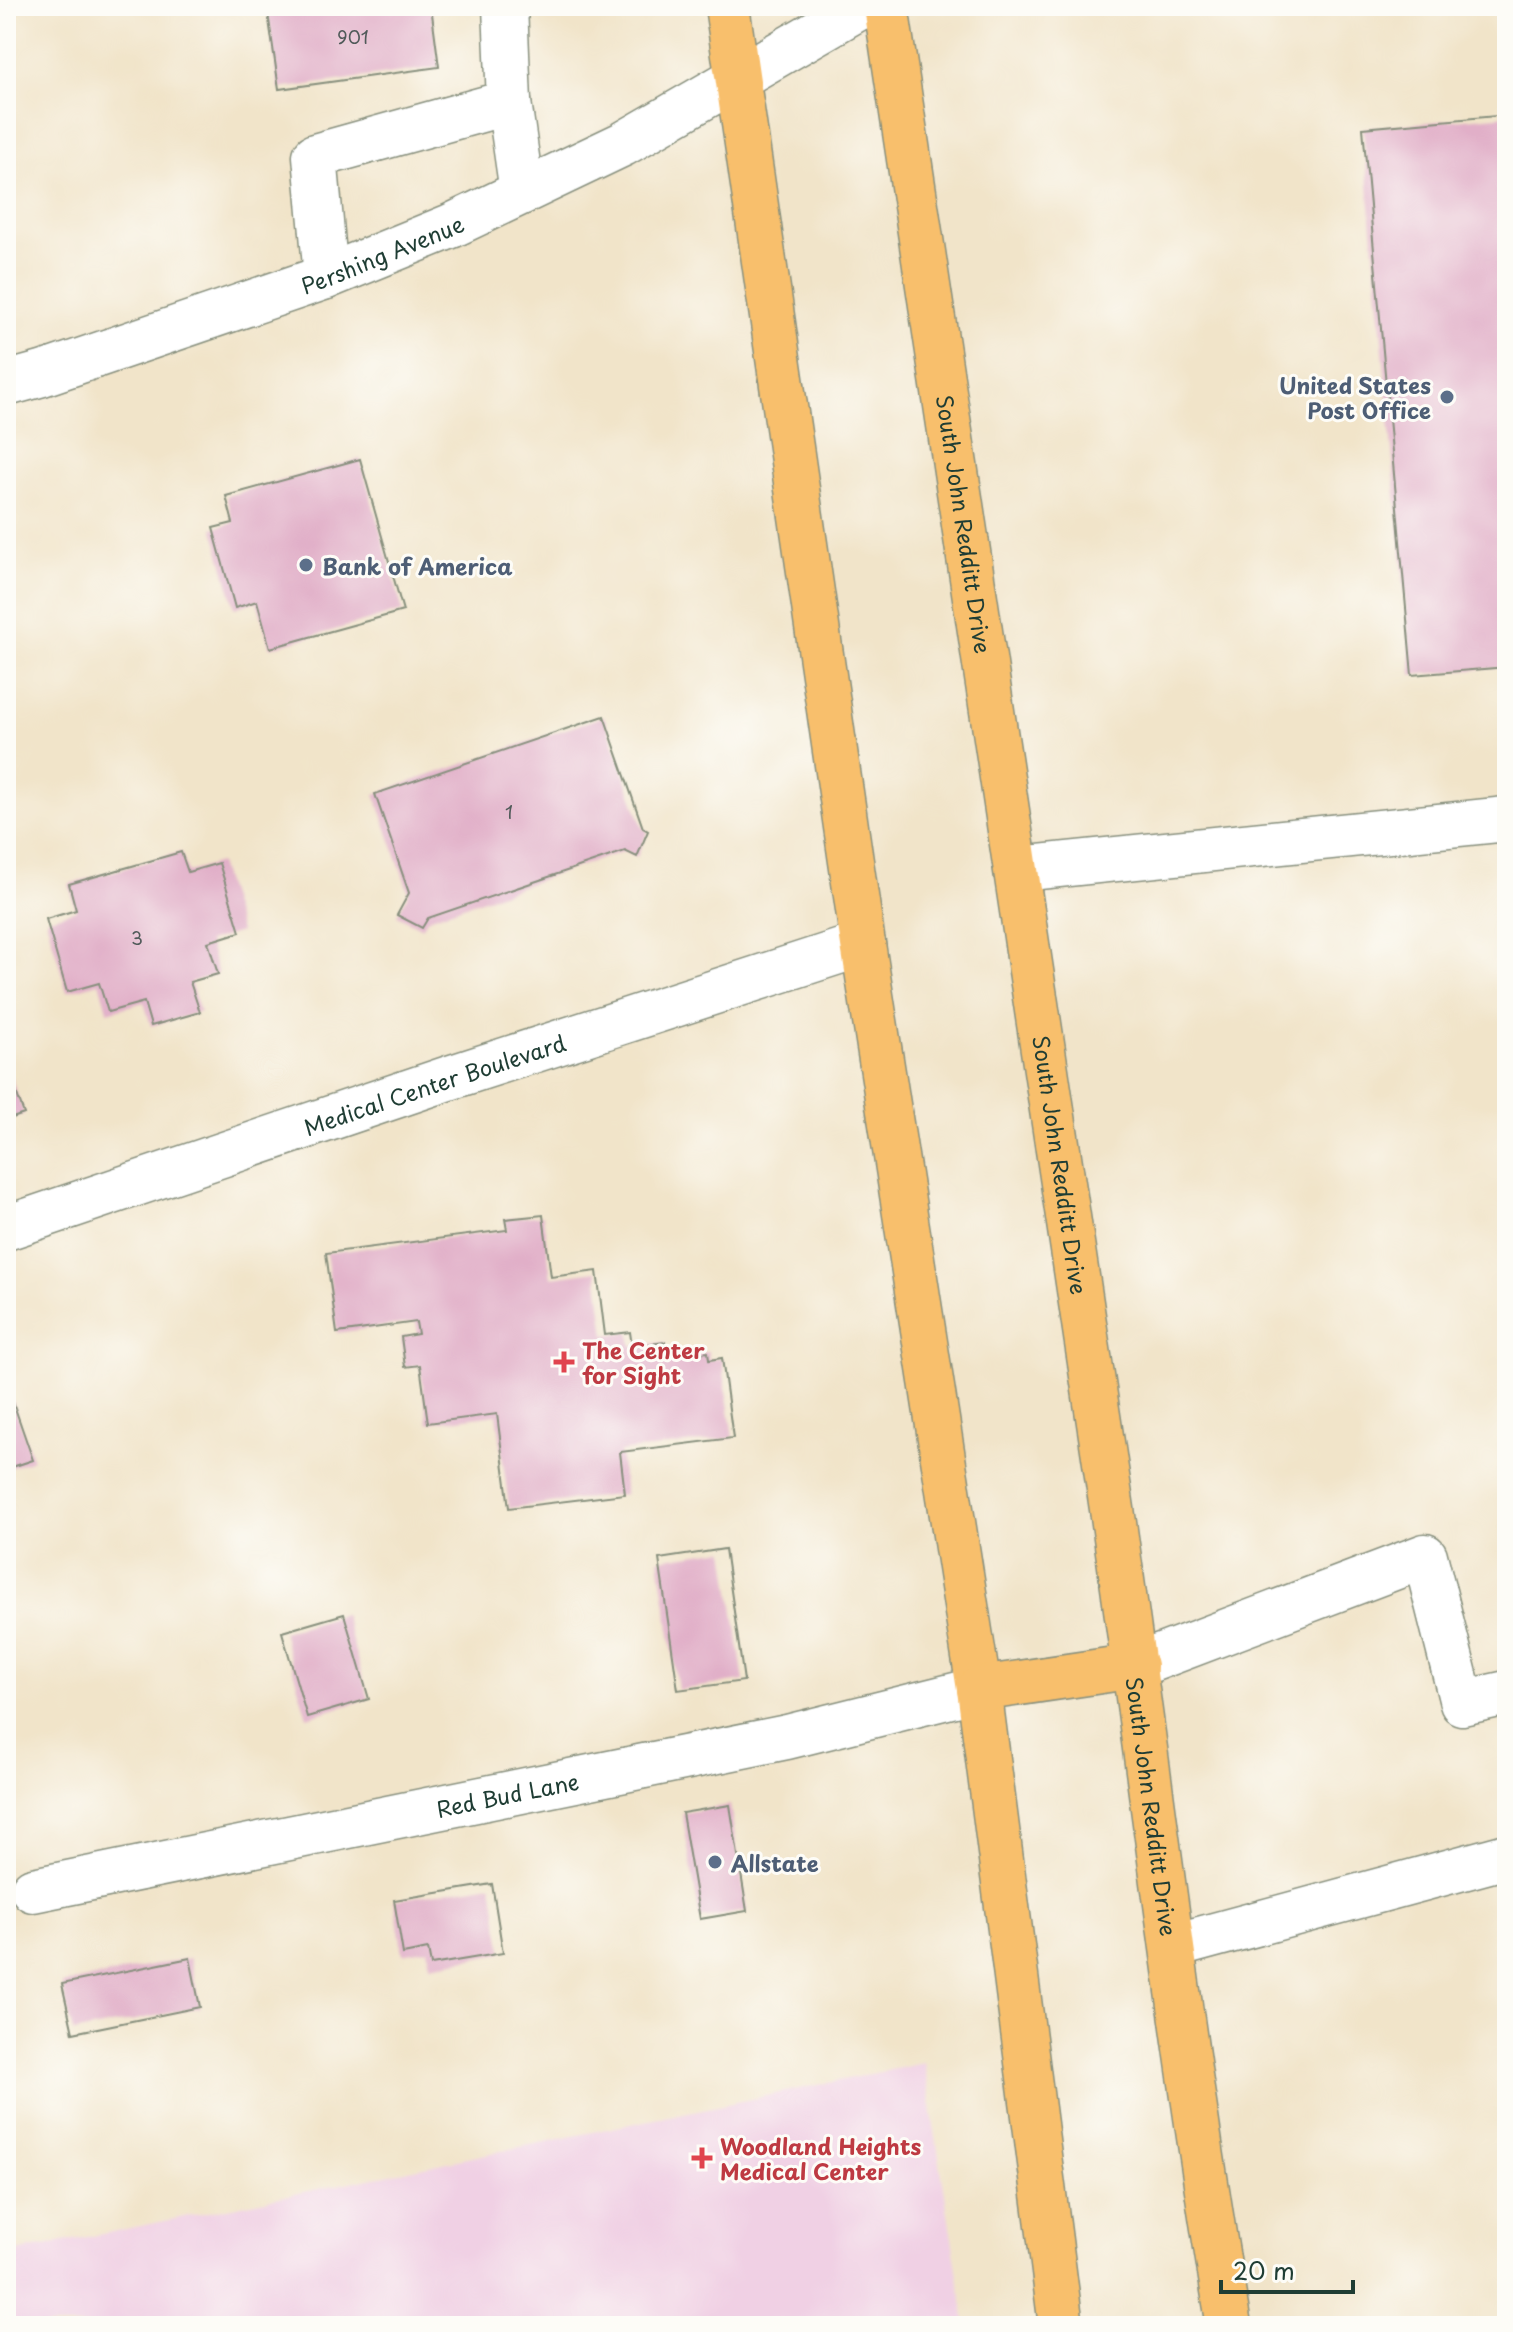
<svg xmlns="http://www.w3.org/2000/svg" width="1513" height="2332" font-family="'Playpen Sans',sans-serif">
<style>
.built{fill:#f0d0e4}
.building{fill:#e1afc8}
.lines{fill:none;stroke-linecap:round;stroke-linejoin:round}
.minor-casing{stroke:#88907e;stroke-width:47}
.highway-casing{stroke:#88907e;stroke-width:47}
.minor{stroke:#fff;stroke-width:44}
.highway{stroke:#f8bf6c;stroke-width:44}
.service-dot{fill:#5c6f8a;stroke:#fdfcf7;stroke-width:3}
.health-dot{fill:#e0444e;stroke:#fdfcf7;stroke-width:3}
.labels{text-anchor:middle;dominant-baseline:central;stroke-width:6;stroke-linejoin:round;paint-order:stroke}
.number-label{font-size:18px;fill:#505a59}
.street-label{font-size:22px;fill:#1f3d34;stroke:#fdfcf7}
.service-label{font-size:22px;font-weight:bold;fill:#4e5e75;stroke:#fdfcf7;text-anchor:start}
.health-label{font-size:22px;font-weight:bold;fill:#be3a42;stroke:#fdfcf7;text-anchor:start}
</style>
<rect width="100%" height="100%" fill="#fdfcf7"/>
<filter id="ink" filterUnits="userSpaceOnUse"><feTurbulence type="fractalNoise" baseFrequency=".0125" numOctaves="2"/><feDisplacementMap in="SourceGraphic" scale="16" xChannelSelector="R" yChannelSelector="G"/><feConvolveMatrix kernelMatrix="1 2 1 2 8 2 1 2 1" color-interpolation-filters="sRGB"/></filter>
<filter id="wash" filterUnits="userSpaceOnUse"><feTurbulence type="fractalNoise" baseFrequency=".006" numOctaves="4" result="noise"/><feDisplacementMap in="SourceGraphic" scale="32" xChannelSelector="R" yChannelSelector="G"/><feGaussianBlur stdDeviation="1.8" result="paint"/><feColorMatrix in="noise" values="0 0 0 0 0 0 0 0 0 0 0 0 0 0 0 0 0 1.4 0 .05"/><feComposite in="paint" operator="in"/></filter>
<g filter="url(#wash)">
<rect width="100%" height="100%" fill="#f1e4c9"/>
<polygon class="built" points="924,2063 966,2326 14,2326 6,2299 6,2254"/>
<g id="blocks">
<g class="building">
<polygon points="267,6 431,6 439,67 279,89"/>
<polygon points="1507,115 1507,667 1412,675 1363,128"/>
<polygon points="360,459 403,611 270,648 257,601 235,608 213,528 233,523 226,496"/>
<polygon points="604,716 643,828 648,831 637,857 625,851 428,918 422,928 397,915 409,893 375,794"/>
<polygon points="181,852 188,872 219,863 240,932 208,942 218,974 190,982 200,1012 151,1026 144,1002 108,1012 99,983 67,992 46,919 76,910 69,884"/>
<polygon points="6,1063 24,1114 6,1120"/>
<polygon points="543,1215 551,1277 597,1271 605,1335 630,1332 632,1346 665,1342 667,1357 708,1352 709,1360 722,1358 733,1438 620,1452 625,1494 509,1508 497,1414 428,1423 420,1365 405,1367 401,1337 418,1334 416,1322 337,1333 326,1253 507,1230 505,1219"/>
<polygon points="6,1382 33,1460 6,1469"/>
<polygon points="725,1549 744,1681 678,1690 659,1559"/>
<polygon points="344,1614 369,1699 307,1717 282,1632"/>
<polygon points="730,1805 747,1911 700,1919 682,1813"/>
<polygon points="492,1884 503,1953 431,1965 428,1949 403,1954 394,1900"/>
<polygon points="190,1958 200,2007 73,2033 62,1984"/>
</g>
</g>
</g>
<g filter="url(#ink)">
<use href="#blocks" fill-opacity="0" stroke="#88907e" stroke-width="2"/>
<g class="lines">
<defs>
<g id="minor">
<polyline points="505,6 509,102 522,192"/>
<polyline points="326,277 315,156 509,102"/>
<path id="s1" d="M 6,384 L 42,374 L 326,277 L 451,226 L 623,144 L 862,6"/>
<polyline points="1019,869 1507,819"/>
<path id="s2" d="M 6,1228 L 449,1078 L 863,944"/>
<polyline points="1135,1666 1425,1556 1462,1703 1507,1693"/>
<path id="s3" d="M 33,1890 L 787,1737 L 979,1689"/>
<polyline points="1174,1946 1507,1856"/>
</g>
<g id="highway">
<polyline points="727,6 863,944 979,1689 1061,2326"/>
<path id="s4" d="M 886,6 C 963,507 1039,1008 1112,1509 C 1151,1781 1183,2055 1229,2326"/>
<polyline points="979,1689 1135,1666"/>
</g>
</defs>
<use href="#minor" class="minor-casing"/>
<use href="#highway" class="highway-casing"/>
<use href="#minor" class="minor"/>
<use href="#highway" class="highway"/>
</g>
</g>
<g class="service-dot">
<circle cx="1447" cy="397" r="8"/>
<circle cx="306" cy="565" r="8"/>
<circle cx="715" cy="1862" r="8"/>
</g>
<g class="health-dot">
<path d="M560 1350h8v8h8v8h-8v8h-8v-8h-8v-8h8z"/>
<path d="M698 2146h8v8h8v8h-8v8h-8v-8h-8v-8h8z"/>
</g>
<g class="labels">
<g class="number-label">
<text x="353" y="36">901</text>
<text x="509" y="811">1</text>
<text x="137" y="937">3</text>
</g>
<g class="street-label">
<text stroke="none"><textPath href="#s1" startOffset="398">Pershing Avenue</textPath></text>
<text stroke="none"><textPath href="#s4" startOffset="524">South John Redditt Drive</textPath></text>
<text stroke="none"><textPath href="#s2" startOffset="452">Medical Center Boulevard</textPath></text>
<text stroke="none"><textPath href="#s4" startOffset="1172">South John Redditt Drive</textPath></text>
<text stroke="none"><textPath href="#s3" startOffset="484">Red Bud Lane</textPath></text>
<text stroke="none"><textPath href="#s4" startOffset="1820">South John Redditt Drive</textPath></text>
</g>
<g class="service-label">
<text x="1431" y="384" text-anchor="end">United States<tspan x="1431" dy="25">Post Office</tspan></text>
<text x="322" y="565">Bank of America</text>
<text x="731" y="1862">Allstate</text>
</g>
<g class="health-label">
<text x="582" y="1349">The Center<tspan x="582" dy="25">for Sight</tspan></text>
<text x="720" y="2145">Woodland Heights<tspan x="720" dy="25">Medical Center</tspan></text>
</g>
</g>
<rect width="1513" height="2332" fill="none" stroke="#fdfcf7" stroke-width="32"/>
<path d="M1221 2280v12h132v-12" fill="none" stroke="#1f3d34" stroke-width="4"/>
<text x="1233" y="2280" font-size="24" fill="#1f3d34" stroke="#fdfcf7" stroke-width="6" paint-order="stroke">20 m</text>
</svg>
